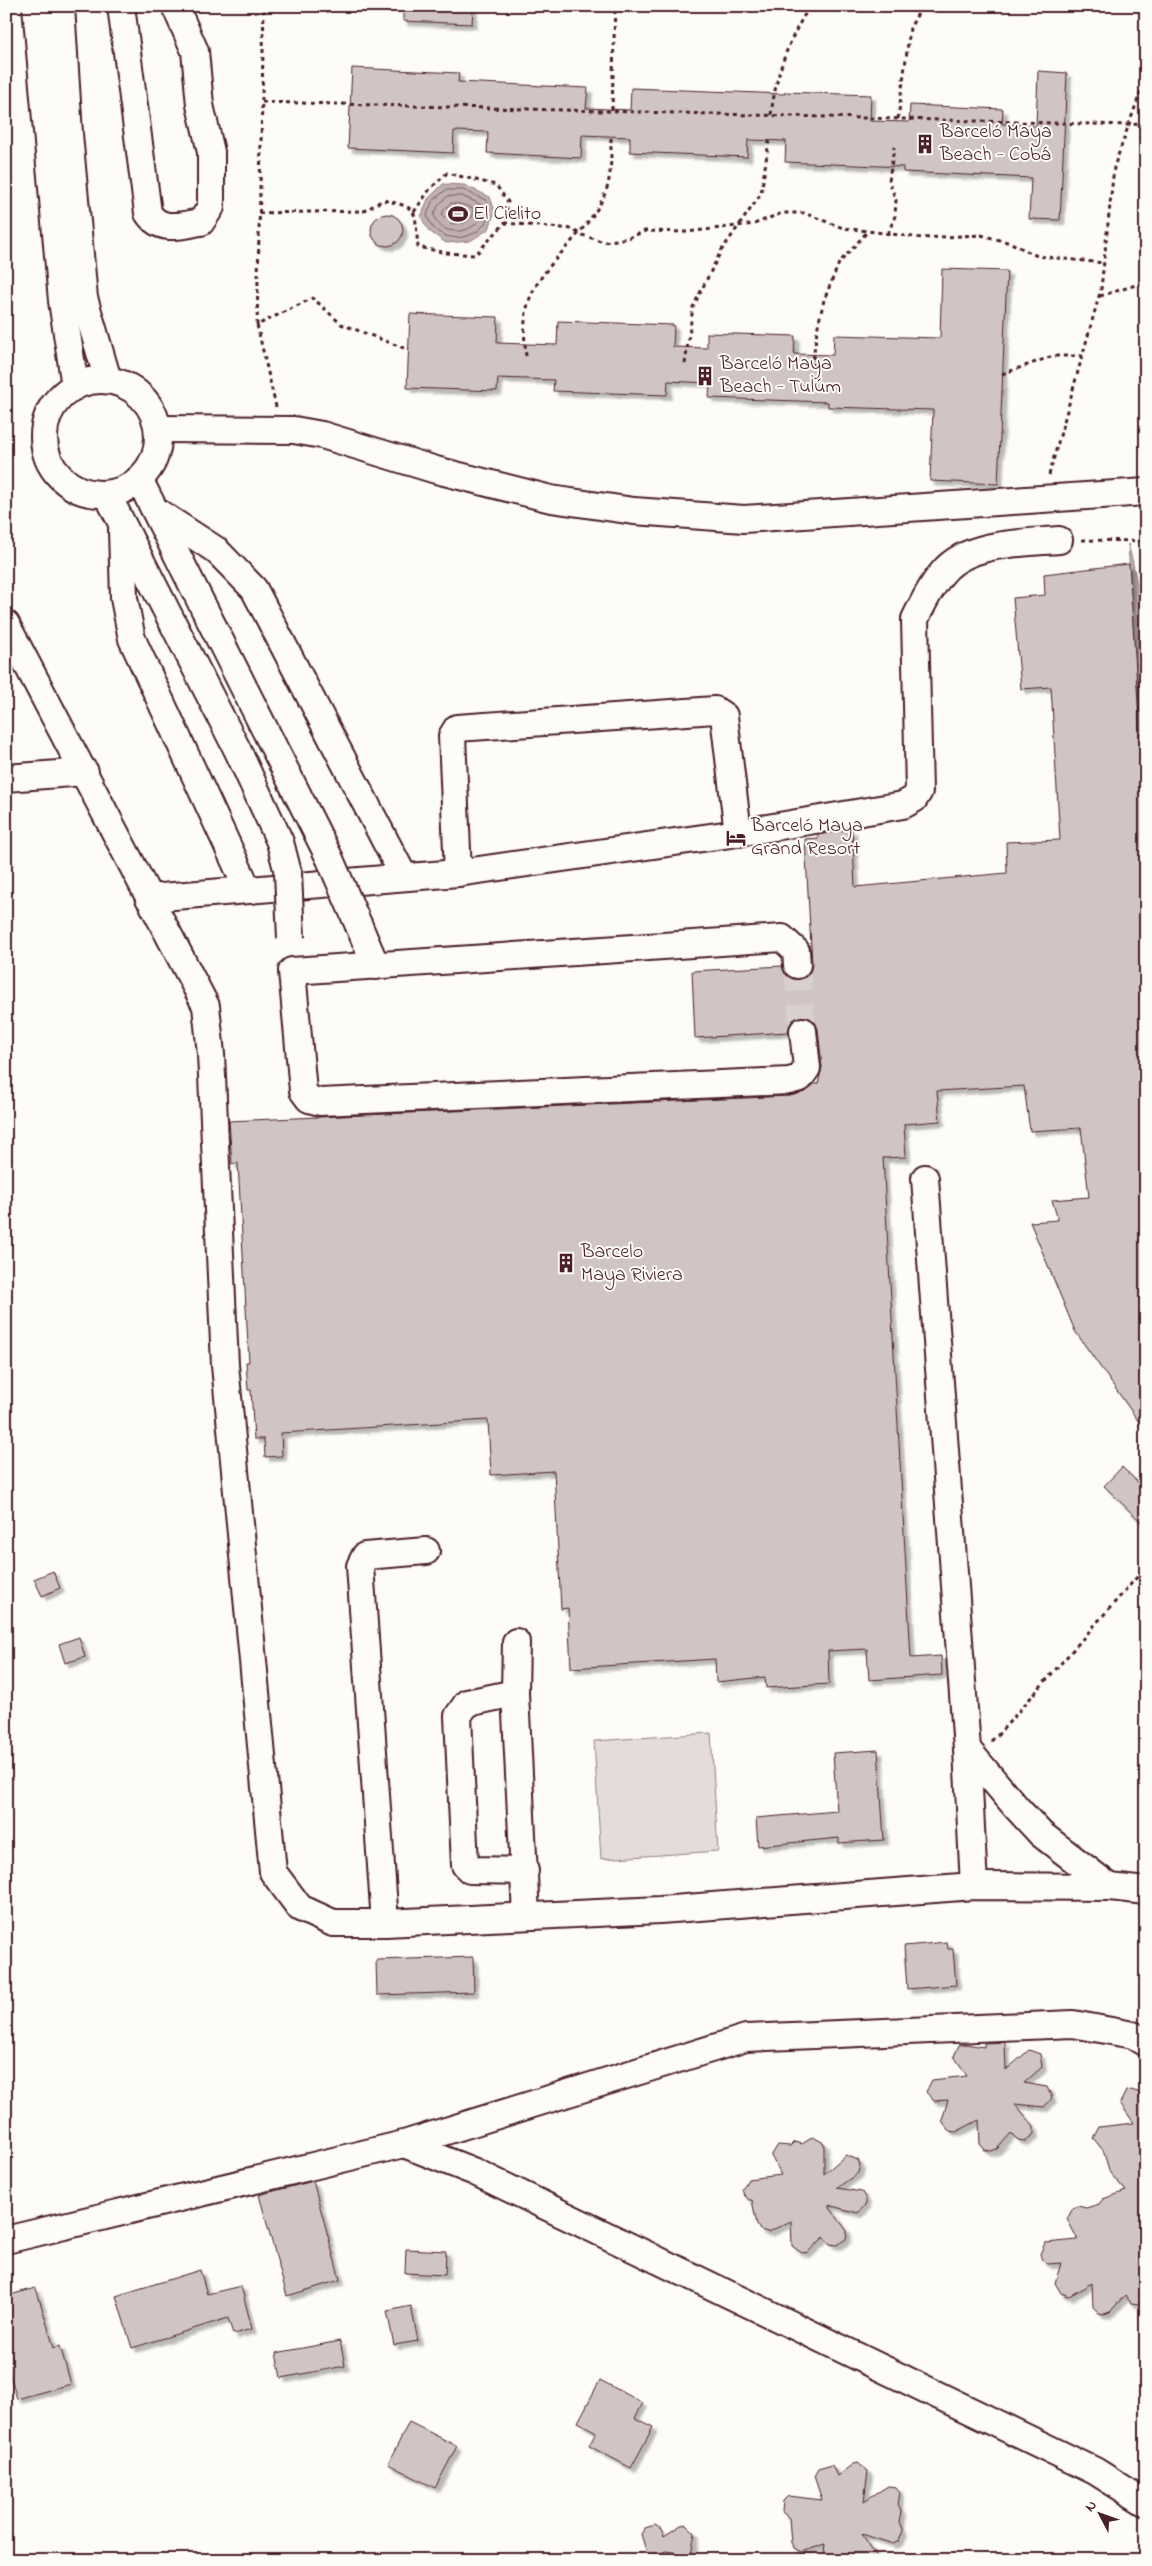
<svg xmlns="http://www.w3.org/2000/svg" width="1152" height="2566" font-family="'Indie Flower',sans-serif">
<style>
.green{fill:#e3dcda;stroke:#967e82}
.water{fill:#c0b1b1;stroke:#91777b}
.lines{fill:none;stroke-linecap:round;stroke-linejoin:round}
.shore{stroke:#795961;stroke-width:1}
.building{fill:#d0c5c4;stroke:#4a1f2b;filter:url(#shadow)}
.minor-tunnel{stroke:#d9d0ce;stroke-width:26;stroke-dasharray:26 13;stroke-linecap:butt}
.minor-casing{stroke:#4a1f2b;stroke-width:30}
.path{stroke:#4a1f2b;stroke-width:3;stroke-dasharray:4 4;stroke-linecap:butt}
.minor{stroke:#fdfcf7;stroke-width:26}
.minor-bridge-casing{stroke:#4a1f2b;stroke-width:30;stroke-linecap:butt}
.minor-bridge{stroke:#fdfcf7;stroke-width:26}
.labels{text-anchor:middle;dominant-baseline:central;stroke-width:4;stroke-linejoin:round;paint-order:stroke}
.poi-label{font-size:20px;fill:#4a1f2b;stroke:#fdfcf7;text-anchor:start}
</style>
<defs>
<filter id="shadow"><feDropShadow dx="4.5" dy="4.5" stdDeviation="1" flood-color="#0004"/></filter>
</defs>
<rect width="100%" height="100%" fill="#fdfcf7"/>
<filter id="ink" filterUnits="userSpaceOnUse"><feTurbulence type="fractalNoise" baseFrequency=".02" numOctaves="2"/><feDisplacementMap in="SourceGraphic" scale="10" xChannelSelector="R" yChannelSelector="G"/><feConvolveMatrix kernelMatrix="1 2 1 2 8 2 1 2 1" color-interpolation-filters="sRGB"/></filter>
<g filter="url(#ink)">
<polygon class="green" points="711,1733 718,1851 601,1859 594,1741"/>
<g class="water">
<polygon points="443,184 464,185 490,197 495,211 489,229 470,241 446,243 429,231 421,217 428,199"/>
<path d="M 1128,544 C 1152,627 1146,737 1146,825 Z"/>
</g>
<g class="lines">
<g class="shore">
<path d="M 446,190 L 463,190 L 486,200 C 501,238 437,254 427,215 L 432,202 Z"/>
<path d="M 448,196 L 462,196 L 480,204 C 491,230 442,244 434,215 L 438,206 Z"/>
<polygon points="451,203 460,204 473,208 473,216 464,223 451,224 442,215 444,210"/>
<polyline points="1146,639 1139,641 1146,746"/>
</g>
</g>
<g class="building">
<polygon points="403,6 473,6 472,24 403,21"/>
<polygon points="352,68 459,73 458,82 588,88 586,108 630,110 631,88 785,94 785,92 871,95 870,121 909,122 910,105 1003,109 1002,124 1036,126 1038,71 1067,73 1060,220 1029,219 1031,178 903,172 903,167 785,162 786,141 748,140 747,157 630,152 630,137 582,135 581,158 487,153 488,132 454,131 453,153 348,148"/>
<circle cx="387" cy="230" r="16"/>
<polygon points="942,269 1007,271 998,484 930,481 933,410 828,407 828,402 709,398 710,383 668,381 667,395 553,391 554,380 498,378 497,391 407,388 410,314 498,317 497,343 557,345 558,321 674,325 673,347 707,348 707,333 795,336 794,354 833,355 834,335 940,338"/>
<polygon points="1129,564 1146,825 1146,1432 1075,1331 1030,1222 1058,1220 1052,1200 1089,1197 1081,1128 1030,1131 1024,1086 937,1091 940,1121 904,1124 906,1157 883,1158 911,1658 941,1656 942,1675 869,1680 867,1649 828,1651 829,1684 766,1688 765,1677 716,1682 715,1659 571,1668 568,1608 561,1609 554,1471 491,1475 488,1420 281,1433 282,1456 265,1457 264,1439 254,1439 251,1390 248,1390 246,1362 249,1362 238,1163 232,1164 229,1121 790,1096 805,1092 814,1084 818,1084 822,1067 818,1029 815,1022 809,1017 801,1016 790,1025 788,1032 695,1038 692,971 782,966 785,974 798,980 805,978 810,972 812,964 805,839 818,838 818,835 852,829 855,887 1007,873 1006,842 1060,840 1051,687 1021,689 1013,598 1045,595 1044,574"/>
<polygon points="1122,1467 1146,1490 1146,1527 1104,1486"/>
<polygon points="53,1571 60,1588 42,1596 34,1579"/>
<polygon points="79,1637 85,1657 65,1663 59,1644"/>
<polygon points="878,1750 884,1840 839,1843 839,1838 758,1846 756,1818 837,1811 833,1753"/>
<polygon points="947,1942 948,1949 953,1949 956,1985 907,1989 904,1946"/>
<polygon points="473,1957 474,1992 377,1995 376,1960"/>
<polygon points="1005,2042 1006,2070 1029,2050 1040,2054 1042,2067 1024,2083 1047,2087 1052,2098 1044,2107 1015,2104 1034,2126 1034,2134 1025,2141 1018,2140 1011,2133 997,2149 991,2151 985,2150 980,2144 979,2120 956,2132 948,2131 942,2120 948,2100 934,2101 926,2092 932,2080 967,2076 954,2056 959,2045 966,2044 984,2047 984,2043"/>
<polygon points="1131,2090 1138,2092 1146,2104 1146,2300 1138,2304 1131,2303 1125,2295 1110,2312 1104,2314 1099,2313 1093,2307 1092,2283 1069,2296 1061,2293 1055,2283 1061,2263 1048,2264 1042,2260 1040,2254 1045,2243 1078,2240 1067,2219 1073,2208 1078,2206 1086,2208 1099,2204 1103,2199 1126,2191 1110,2173 1103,2150 1093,2138 1099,2127 1134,2123 1120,2103 1126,2091"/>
<polygon points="813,2137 824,2143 824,2174 846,2155 858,2160 860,2165 858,2173 837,2188 862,2192 866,2199 866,2204 858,2213 828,2205 847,2231 846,2239 837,2245 830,2244 824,2237 808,2252 802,2253 792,2246 791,2221 768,2232 760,2230 757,2225 752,2200 749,2200 744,2195 742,2190 748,2179 781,2175 771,2156 778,2145 790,2146 794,2142 802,2144"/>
<polygon points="313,2181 340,2280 287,2296 259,2195"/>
<polygon points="406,2249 446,2251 445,2275 405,2273"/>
<polygon points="200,2270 207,2294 241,2286 252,2329 233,2334 228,2318 132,2348 116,2296"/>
<polygon points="36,2288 54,2348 60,2346 71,2384 17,2399 6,2361 6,2296"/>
<polygon points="411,2306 418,2341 394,2345 387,2311"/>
<polygon points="340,2341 345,2366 281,2378 276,2353"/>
<polygon points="600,2380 643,2403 635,2418 653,2427 631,2468 589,2446 596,2432 578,2422"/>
<polygon points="409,2422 457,2446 435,2488 388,2464"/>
<polygon points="858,2463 868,2471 864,2501 888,2486 896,2487 900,2492 898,2505 901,2511 899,2522 903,2531 899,2541 893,2544 862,2534 879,2560 824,2560 826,2544 801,2552 794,2548 791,2543 789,2518 782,2512 783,2501 788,2496 822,2500 814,2476 818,2469 832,2465 837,2476 853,2464"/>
<polygon points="686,2524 695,2533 691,2555 666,2551 648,2557 641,2534 645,2528 655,2525 661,2529 664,2536 681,2525"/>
</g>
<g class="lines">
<polyline class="minor-tunnel" points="797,965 803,1031"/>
<defs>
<g id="minor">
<polyline points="36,6 62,301 75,386"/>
<polyline points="61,6 69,134 84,298 108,380"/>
<path d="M 121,6 L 148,213 C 161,233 181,225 201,222 L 211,207 L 211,152 L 200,105 L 195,51 L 175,6"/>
<circle cx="101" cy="437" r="57"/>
<polyline points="158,429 294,430 322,435 436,470 551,499 634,511 744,519 1146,492"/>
<polyline points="139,479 329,857"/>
<polyline points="107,494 237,749 280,842 288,873"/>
<polyline points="156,511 216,550 254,589 404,877"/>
<polyline points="122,530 124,598 132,639 248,890"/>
<polyline points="6,624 206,1006 211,1054 225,1365 273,1872 300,1908 333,1923 385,1923 660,1910 974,1886 1110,1887 1146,1891"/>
<polyline points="6,778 85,772"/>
<polyline points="458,873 452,736 457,728 715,710 724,716 738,833"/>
<path d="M 149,898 L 458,873 L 738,833 L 903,805 L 914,799 L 919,791 L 915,619 C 923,603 931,586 943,572 C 968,542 1023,543 1059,540"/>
<polyline points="359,926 376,966"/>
<polyline points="797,965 796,951 782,938 292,971 303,1091 309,1099 320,1102 789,1081 800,1078 807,1068 803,1031"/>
<polyline points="925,1178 967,1749 974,1886"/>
<polyline points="516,1642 515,1693 526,1916"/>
<polyline points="515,1693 467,1703 458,1716 465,1865 470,1870 525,1871"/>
<polyline points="967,1749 1016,1807 1041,1834 1110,1887"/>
<polyline points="385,1923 360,1566 365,1556 426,1551"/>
<polyline points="404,2144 475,2172 1095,2471 1146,2503"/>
<polyline points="6,2240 404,2144 746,2038 1073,2024 1133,2035 1146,2043"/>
</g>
</defs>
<use href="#minor" class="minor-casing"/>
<g class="path">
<polyline points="1016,6 1017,6"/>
<polyline points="262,102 1129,125 1146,123"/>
<polyline points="612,110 615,6"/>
<path d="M 771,115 C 776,74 788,40 810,6"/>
<polyline points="898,119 910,28 922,6"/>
<polyline points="414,212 430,189 447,173 496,185 508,202 505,223"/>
<path d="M 259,213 L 364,211 L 383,200 C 421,208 414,210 418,247 L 447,253 L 475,255 L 505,223 L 573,229 L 579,234 L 604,242 L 628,238 L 645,231 L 687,232 L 754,224 L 782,213 L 804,213 L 843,228 L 922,238 L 981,235 L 1011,243 L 1037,256 L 1104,263"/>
<polyline points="888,234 895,216 896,200 889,181 894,147"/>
<polyline points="1100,296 1146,282"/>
<polyline points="257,325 264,6"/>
<path d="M 526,356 C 524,337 523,317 530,298 C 544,262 587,234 604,196 C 612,178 611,157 611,138"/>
<polyline points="685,364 693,307 721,251 761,194 769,141"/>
<polyline points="812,367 817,330 824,300 839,263 868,231"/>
<polyline points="1002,374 1053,356 1083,356"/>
<polyline points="276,407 257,325 313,298 341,324 409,350"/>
<polyline points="1049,475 1101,289 1114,167 1146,76"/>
<polyline points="1082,540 1146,541"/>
<polyline points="991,1741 997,1736 1146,1567"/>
</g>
<use href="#minor" class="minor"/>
<defs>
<g id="minor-bridge">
<polyline points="329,857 359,926"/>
<polyline points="288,873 291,938"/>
</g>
</defs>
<use href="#minor-bridge" class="minor-bridge-casing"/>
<use href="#minor-bridge" class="minor-bridge"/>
</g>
</g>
<defs>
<symbol id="building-bare" viewBox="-9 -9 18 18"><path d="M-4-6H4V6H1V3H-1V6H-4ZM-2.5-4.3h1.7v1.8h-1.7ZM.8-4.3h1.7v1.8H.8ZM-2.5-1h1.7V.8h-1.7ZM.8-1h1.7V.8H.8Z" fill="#4a1f2b" stroke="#fdfcf7" stroke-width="2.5" paint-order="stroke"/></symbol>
<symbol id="stadium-bare" viewBox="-9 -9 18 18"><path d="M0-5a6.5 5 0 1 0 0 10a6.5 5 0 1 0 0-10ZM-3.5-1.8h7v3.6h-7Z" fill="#4a1f2b" stroke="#fdfcf7" stroke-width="2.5" paint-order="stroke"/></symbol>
<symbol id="hotel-bare" viewBox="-9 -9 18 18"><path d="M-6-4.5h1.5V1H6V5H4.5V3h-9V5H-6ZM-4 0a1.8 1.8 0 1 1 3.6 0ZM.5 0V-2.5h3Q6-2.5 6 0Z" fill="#4a1f2b" stroke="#fdfcf7" stroke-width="2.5" paint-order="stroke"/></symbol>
</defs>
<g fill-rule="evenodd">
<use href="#building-bare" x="911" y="130" width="28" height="28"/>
<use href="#stadium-bare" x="444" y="200" width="28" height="28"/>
<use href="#building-bare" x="691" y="362" width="28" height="28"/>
<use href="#hotel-bare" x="722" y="824" width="28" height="28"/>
<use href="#building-bare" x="552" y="1249" width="28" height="28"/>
</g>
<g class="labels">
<g class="poi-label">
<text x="940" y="132">Barceló Maya<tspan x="940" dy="23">Beach - Cobá</tspan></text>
<text x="473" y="214">El Cielito</text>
<text x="720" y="364">Barceló Maya<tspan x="720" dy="23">Beach - Tulúm</tspan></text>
<text x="751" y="826">Barceló Maya<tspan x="751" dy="23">Grand Resort</tspan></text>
<text x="581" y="1252">Barcelo<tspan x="581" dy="23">Maya Riviera</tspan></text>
</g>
</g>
<rect width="1152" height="2566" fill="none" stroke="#fdfcf7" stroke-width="25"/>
<rect x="12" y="12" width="1127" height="2541" fill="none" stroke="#4a1f2b" stroke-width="2" filter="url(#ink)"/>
<g transform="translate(1100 2514) rotate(311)" stroke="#fdfcf7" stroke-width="4" paint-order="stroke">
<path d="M0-4L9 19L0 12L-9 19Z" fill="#4a1f2b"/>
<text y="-8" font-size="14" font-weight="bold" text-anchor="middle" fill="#4a1f2b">N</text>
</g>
</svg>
